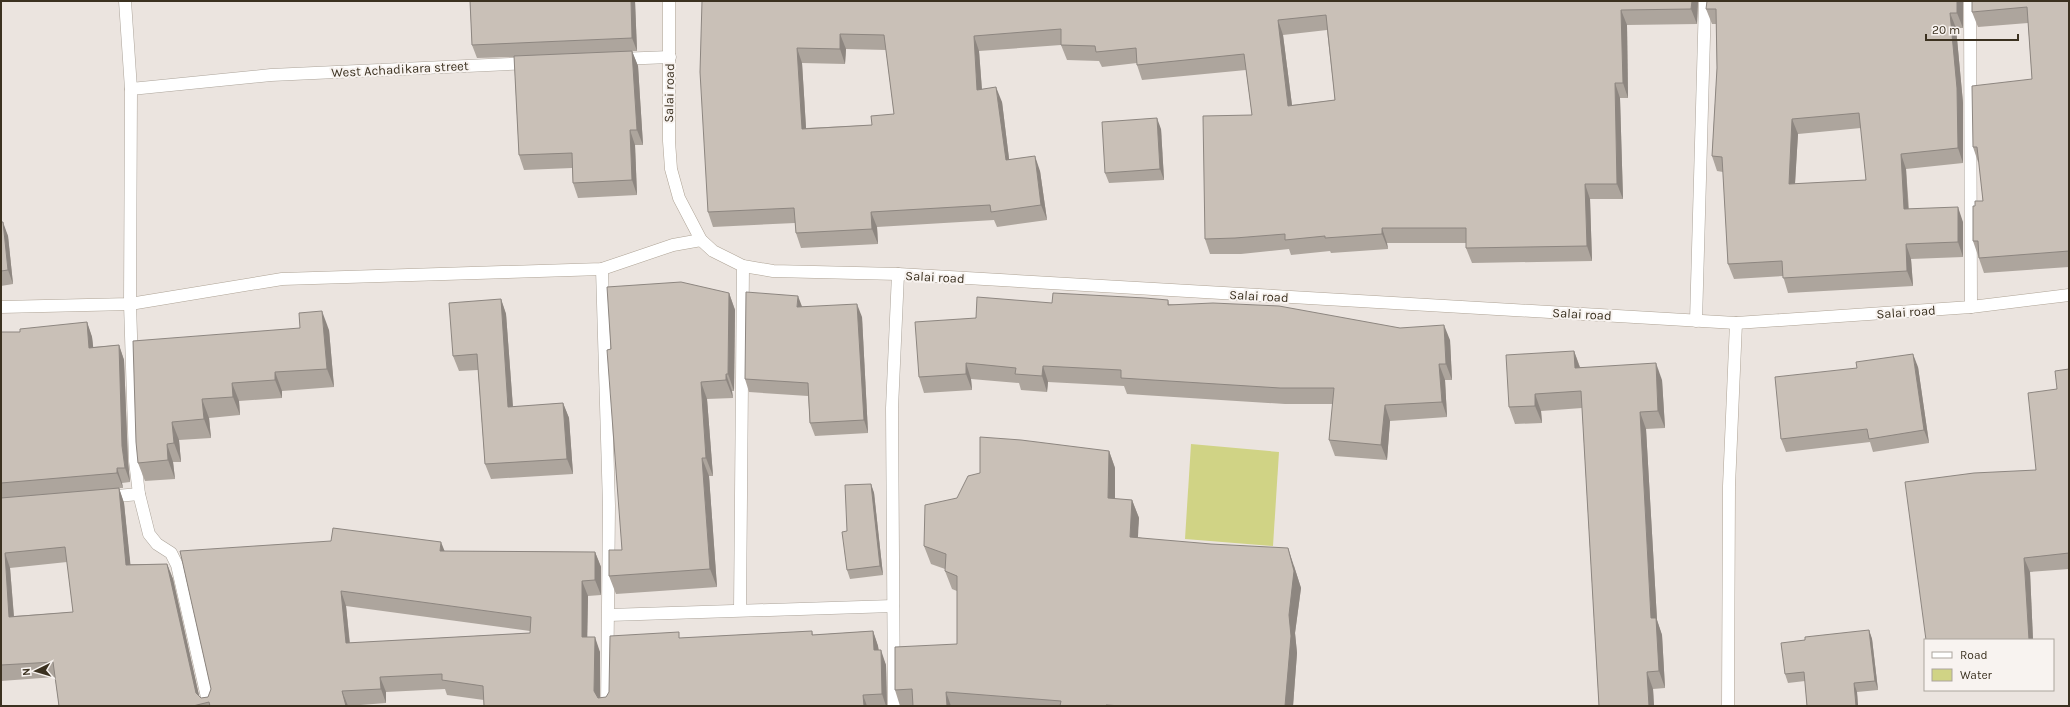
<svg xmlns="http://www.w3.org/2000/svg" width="2070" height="707" font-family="Karla,sans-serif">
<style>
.water{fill:#d0d385}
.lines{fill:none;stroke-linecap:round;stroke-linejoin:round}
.street-casing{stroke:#aca49a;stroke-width:13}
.secondary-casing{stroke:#aea395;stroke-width:13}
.street{stroke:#fff;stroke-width:12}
.secondary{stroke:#fff;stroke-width:12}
.wall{fill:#ada59d;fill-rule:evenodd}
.shaded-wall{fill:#8d8680}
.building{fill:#c9c0b7;stroke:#8d8680;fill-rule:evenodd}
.labels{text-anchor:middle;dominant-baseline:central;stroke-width:4;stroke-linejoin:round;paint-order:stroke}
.street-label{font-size:13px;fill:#3b3120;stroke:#f8f3f0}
</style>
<rect width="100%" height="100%" fill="#ebe4df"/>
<polygon class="water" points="1191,444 1279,452 1273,546 1185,539"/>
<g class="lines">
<defs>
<g id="street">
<polyline points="125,1 131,89 130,304 135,461 139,494 149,534 157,544 171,553 177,565 209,706"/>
<polyline points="1970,1 1971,307"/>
<polyline points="619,59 670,57"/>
<polyline points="131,89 271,75 531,63"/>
<polyline points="602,269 609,506 607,706"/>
<polyline points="1696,321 1705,1"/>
<polyline points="106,497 139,494"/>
<polyline points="740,610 743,266"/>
<polyline points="609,615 893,606"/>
<polyline points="894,706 892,408 898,274"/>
</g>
<g id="secondary">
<polyline points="669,1 669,141 671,169 679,198 701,240 713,251 743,266 773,271 898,274 1736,323 1971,307 2069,295"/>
<polyline points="1,307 130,304 282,279 602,269 673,245 701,240"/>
<polyline points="1728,706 1729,486 1736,323"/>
</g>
</defs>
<use href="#street" class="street-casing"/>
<use href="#secondary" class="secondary-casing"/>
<use href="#street" class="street"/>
<use href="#secondary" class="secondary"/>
</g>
<g class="wall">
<polygon points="470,1 635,1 637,51 632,51 638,66 643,145 635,145 637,195 578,198 573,183 572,168 524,170 519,155 514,57 477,58 472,45"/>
<path d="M 702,1 L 1698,1 L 1697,24 L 1627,25 L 1628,98 L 1620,98 L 1623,199 L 1590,199 L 1592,261 L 1472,263 L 1466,248 L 1466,243 L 1387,243 L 1388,249 L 1331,253 L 1330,251 L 1291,255 L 1289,249 L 1241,254 L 1210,254 L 1205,239 L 1252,115 L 1246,70 L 1142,80 L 1137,65 L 1137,63 L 1102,67 L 1099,61 L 1067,60 L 1061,45 L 979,51 L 982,89 L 1002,102 L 1009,159 L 1040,171 L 1047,220 L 997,227 L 994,220 L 877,227 L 878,244 L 801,248 L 796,233 L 795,223 L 713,227 L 708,212 ZM 1327,30 L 1335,100 L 1292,105 L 1283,35 ZM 846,49 L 886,50 L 894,114 L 872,125 L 806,128 L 802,63 L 845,64 Z"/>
<path d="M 1963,1 L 1963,28 L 1956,28 L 1963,103 L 1963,163 L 1906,169 L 1909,209 L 1963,222 L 1963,257 L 1911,259 L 1913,286 L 1788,293 L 1783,276 L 1734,279 L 1728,264 L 1723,172 L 1717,171 L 1712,156 L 1717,68 L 1716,24 L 1712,24 L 1706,9 ZM 1861,128 L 1866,180 L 1795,184 L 1798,134 Z"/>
<polygon points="2069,1 2069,267 1984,273 1973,241 1975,206 1983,201 1979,162 1978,162 1973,147 2032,79 2028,23 1978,27 1972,12"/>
<polygon points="1161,129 1164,180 1109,183 1105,173"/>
<polygon points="1,222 8,236 13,284 1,286"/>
<polygon points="729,293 735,310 734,391 732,391 733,398 707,399 713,476 709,476 717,587 616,594 609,576 622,550 611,349"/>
<polygon points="501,299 506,314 513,407 563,403 569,418 573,474 491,479 485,464 478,370 459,371 453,356"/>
<polygon points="1168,300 1169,304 1450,340 1452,380 1445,380 1447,417 1390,421 1387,460 1335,456 1329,440 1333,404 1285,404 1127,394 1124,386 1048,382 1047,392 1021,390 1019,383 971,379 972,390 924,393 919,377 976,318 1052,303"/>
<polygon points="802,307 862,317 868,433 815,436 810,423 808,396 749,392 745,379"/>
<path d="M 87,322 L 92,337 L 93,347 L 119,345 L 124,360 L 128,461 L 130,482 L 122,483 L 123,488 L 119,488 L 124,503 L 130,564 L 167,564 L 173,579 L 199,696 L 201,698 L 208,697 L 211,689 L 180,551 L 445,551 L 595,552 L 601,567 L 601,595 L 588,596 L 587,637 L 600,652 L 600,698 L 606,697 L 681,638 L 812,631 L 813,635 L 873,631 L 878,646 L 879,650 L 886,665 L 887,706 L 484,706 L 484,700 L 447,695 L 445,689 L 386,692 L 386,703 L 348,706 L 59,706 L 55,677 L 1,681 L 1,332 L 20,332 ZM 67,562 L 73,612 L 14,616 L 10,568 ZM 346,606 L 530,631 L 530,633 L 350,643 Z"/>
<polygon points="329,330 334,387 282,391 282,398 239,401 240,415 209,418 211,438 179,440 181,462 173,462 175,479 145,481 138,463 133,341"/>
<polygon points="1574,351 1580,367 1662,380 1665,428 1646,429 1657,620 1662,635 1665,688 1653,689 1654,706 1599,706 1582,408 1541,411 1542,423 1515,424 1509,407"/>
<polygon points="1918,367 1929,443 1873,452 1870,442 1786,452 1781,439"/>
<polygon points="2069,369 2069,569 2030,572 2033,640 1926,640 2036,470 2057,389"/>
<polygon points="1109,451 1115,468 1115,499 1132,500 1139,518 1137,537 1294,566 1301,588 1295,633 1297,653 1293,706 900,706 895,690 957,644 957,591 952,589 945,571 945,569 931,564 924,546 957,498"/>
<polygon points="871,484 874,493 883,575 850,579 847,570 847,531"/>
<polygon points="1869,630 1872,639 1878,690 1857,692 1858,706 1807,706 1805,681 1788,683 1785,674"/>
</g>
<g class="shaded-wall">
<polygon points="631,1 635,1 637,51 632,38"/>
<polygon points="1692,1 1698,1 1697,24 1691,9"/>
<polygon points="1957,1 1963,1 1963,28 1957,13"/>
<polygon points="1621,10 1627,25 1628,98 1623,83"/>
<polygon points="1950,13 1956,28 1963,103 1963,163 1958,148"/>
<polygon points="1278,20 1283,35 1294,121 1288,106"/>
<polygon points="840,34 846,49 845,64 840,49"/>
<polygon points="974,36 979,51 983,105 977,90"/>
<polygon points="797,48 802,63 807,144 802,129"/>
<polygon points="632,51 638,66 643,145 637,130"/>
<polygon points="1615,83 1620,98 1623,199 1617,184"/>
<polygon points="996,87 1002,102 1011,175 1006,160"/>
<polygon points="1157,118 1161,129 1164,180 1160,169"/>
<polygon points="1792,119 1798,134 1794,199 1789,184"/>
<polygon points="630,130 635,145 637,195 632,180"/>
<polygon points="1901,154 1906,169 1909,224 1904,209"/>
<polygon points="1035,156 1040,171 1047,220 1041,205"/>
<polygon points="1585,184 1590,199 1592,261 1587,246"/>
<polygon points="1958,207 1963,222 1963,257 1958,242"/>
<polygon points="871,212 877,227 878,244 872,229"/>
<polygon points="3,222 8,236 13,284 8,270"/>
<polygon points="1382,228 1387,243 1388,249 1382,234"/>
<polygon points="1906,244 1911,259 1913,286 1907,271"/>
<polygon points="729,293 735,310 734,391 728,374"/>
<polygon points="798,296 803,309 797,307"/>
<polygon points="501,299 506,314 514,422 508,407"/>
<polygon points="857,304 862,317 868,433 864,420"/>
<polygon points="322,311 329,330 334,387 327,369"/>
<polygon points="87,322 92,337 95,362 89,348"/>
<polygon points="1444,325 1450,340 1452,380 1446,364"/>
<polygon points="119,345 124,360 128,461 130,482 125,468 122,446"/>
<polygon points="1574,351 1580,368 1575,368"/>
<polygon points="1913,354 1918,367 1929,443 1924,430"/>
<polygon points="966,363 971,379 972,390 966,374"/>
<polygon points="1656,363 1662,380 1665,428 1658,411"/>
<polygon points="1439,364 1445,380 1447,417 1442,402"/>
<polygon points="1043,366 1048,382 1047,392 1042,376"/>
<polygon points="275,372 282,391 282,398 275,380"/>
<polygon points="726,374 732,391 733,398 726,380"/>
<polygon points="701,382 707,399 713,476 706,458"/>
<polygon points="232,383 239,401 240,415 233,397"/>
<polygon points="1535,394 1541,411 1542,423 1535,406"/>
<polygon points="202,399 209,418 211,438 204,419"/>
<polygon points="563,403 569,418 573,474 567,459"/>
<polygon points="1385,405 1390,421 1387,460 1381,445"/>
<polygon points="1640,412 1646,429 1657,620 1662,635 1665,688 1659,671 1651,618"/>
<polygon points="172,422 179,440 181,462 174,443"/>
<polygon points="167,444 173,462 175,479 168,460"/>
<polygon points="1109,451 1115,468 1115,516 1108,498"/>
<polygon points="702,458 709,476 717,587 710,569"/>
<polygon points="117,468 122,483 123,488 117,473"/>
<polygon points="871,484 874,493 883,575 880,566"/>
<polygon points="119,488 124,503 132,579 126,565"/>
<polygon points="1132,500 1139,518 1137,554 1130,537"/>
<polygon points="441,542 447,557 440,551"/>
<polygon points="1288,548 1294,566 1301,588 1295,633 1297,653 1293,706 1285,706"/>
<polygon points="595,552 601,567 601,595 595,580"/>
<polygon points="5,553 10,568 15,632 9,617"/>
<polygon points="2024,558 2030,572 2033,640 2029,640"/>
<polygon points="167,564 173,579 201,704 196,693"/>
<polygon points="582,581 588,596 587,652 582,637"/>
<polygon points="341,591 346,606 351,658 346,643"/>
<polygon points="1869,630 1872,639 1878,690 1875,681"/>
<polygon points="873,631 878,646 879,665 874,650"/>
<polygon points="595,637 600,652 600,706 594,691"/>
<polygon points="881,650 886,665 887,706 886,706 882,694"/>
<polygon points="1647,672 1653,689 1654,706 1649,706"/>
<polygon points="380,677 386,692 386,703 381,689"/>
<polygon points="1854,683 1857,692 1858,706 1856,706"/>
<polygon points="342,691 348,706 346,706"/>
<polygon points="946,692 951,706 947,706"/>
<polygon points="863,695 867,706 864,706"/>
</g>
<g class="building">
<polygon points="470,1 631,1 632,38 472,45"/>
<path d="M 702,1 L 1692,1 L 1691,9 L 1621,10 L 1623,83 L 1615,83 L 1617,184 L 1585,184 L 1587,246 L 1466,248 L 1466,228 L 1382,228 L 1382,234 L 1325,238 L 1325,236 L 1285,240 L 1285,234 L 1235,238 L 1205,239 L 1203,116 L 1252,115 L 1244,54 L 1137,65 L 1136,48 L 1096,52 L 1095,46 L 1061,45 L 1061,29 L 974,36 L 977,90 L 996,87 L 1006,160 L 1035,156 L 1041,205 L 991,212 L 990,205 L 871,212 L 872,229 L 796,233 L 794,208 L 708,212 L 700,72 ZM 1326,15 L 1335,100 L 1288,106 L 1278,20 ZM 840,34 L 884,35 L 894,114 L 871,116 L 872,125 L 802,129 L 797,48 L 840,49 Z"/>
<path d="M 1707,1 L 1957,1 L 1957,13 L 1950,13 L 1957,88 L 1958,148 L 1901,154 L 1904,209 L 1958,207 L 1958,242 L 1906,244 L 1907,271 L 1783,278 L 1782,261 L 1728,264 L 1722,157 L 1712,156 L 1717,68 L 1716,9 L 1706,9 ZM 1859,113 L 1866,180 L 1789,184 L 1792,119 Z"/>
<polygon points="1972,1 2069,1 2069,251 1979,258 1978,241 1973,241 1973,206 1975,206 1975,201 1983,201 1977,147 1973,147 1972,86 2032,79 2027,7 1972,12"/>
<polygon points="632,51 637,130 630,130 632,180 573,183 572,153 519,155 514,56"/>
<polygon points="1157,118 1160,169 1105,173 1102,122"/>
<polygon points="1,222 3,222 8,270 1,271"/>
<polygon points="681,282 729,293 728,374 726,374 726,380 701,382 706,458 702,458 710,569 609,576 609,550 622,550 607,350 611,349 607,287"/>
<polygon points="746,292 798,296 797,307 857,304 864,420 810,423 808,383 745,379"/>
<polygon points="1053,293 1145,298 1168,300 1168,305 1213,303 1279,306 1400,328 1444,325 1446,364 1439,364 1442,402 1385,405 1381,445 1329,440 1334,388 1280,388 1121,378 1121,370 1043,366 1042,376 1015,374 1016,368 966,363 966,374 919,377 915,322 976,318 977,297 1052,303"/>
<polygon points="501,299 508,407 563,403 567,459 485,464 477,354 453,356 449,303"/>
<polygon points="322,311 327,369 275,372 275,380 232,383 233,397 202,399 204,419 172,422 174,443 167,444 168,460 138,463 136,442 133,341 300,328 299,313"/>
<polygon points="87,322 89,348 119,345 122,446 125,468 117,468 117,473 1,483 1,332 20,332 20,329"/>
<polygon points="1574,351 1575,368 1656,363 1658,411 1640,412 1651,618 1656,618 1659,671 1647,672 1649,706 1599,706 1581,391 1535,394 1535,406 1509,407 1506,355"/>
<polygon points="1913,354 1924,430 1869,439 1867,429 1781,439 1775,377 1857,368 1856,362"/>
<polygon points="2069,369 2069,553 2024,558 2029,640 1926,640 1905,482 1974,473 2036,470 2028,393 2057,389 2055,371"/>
<polygon points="980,437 1021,440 1109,451 1108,498 1132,500 1130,537 1211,544 1288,548 1294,571 1289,615 1291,636 1285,706 1122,706 1106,705 1106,706 1060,706 1061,701 946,692 947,706 913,706 912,689 895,690 895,647 957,644 957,576 945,571 946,554 924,546 925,505 957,498 968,476 980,473"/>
<polygon points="871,484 880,566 847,570 842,532 847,531 845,485"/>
<path d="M 119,488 L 126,565 L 167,564 L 196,693 L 201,698 L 208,697 L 211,689 L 180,551 L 331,541 L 333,528 L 441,542 L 440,551 L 595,552 L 595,580 L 582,581 L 582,637 L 595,637 L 594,691 L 598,698 L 606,697 L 609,692 L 610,636 L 679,632 L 679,638 L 812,631 L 812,635 L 873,631 L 874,650 L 881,650 L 882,694 L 863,695 L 864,706 L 484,706 L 483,686 L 442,680 L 442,674 L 380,677 L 381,689 L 342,691 L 346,706 L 210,706 L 209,702 L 193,706 L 59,706 L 53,662 L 1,665 L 1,498 ZM 65,547 L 73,612 L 9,617 L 5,553 ZM 341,591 L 531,617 L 530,633 L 346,643 Z"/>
<polygon points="1869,630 1875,681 1854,683 1856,706 1807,706 1804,672 1785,674 1781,643 1805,640 1805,637"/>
</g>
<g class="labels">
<g class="street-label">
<text transform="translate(400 69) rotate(-3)">West Achadikara street</text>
<text transform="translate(669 93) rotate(-89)">Salai road</text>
<text transform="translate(935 277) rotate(3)">Salai road</text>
<text transform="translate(1259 296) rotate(3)">Salai road</text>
<text transform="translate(1906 312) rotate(-4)">Salai road</text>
<text transform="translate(1582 314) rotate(3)">Salai road</text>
</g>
</g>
<rect width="2070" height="707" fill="none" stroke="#3b3120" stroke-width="4"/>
<rect x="1924" y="639" width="130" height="52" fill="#f8f3f0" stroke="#aca59d"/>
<rect x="1932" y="652" width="20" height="6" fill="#ffffff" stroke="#aca59d"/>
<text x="1960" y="659" font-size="12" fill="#3b3120">Road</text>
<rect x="1932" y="669" width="20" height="12" fill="#d0d385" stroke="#aca59d"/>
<text x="1960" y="679" font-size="12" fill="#3b3120">Water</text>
<g transform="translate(36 671) rotate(265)" stroke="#f8f3f0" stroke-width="3" paint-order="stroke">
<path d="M0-3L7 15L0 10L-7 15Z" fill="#3b3120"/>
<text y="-6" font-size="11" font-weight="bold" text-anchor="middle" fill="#3b3120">N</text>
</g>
<path d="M1926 34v6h92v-6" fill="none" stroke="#3b3120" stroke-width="2"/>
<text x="1932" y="34" font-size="12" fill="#3b3120" stroke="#f8f3f0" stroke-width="3" paint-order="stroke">20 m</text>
</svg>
